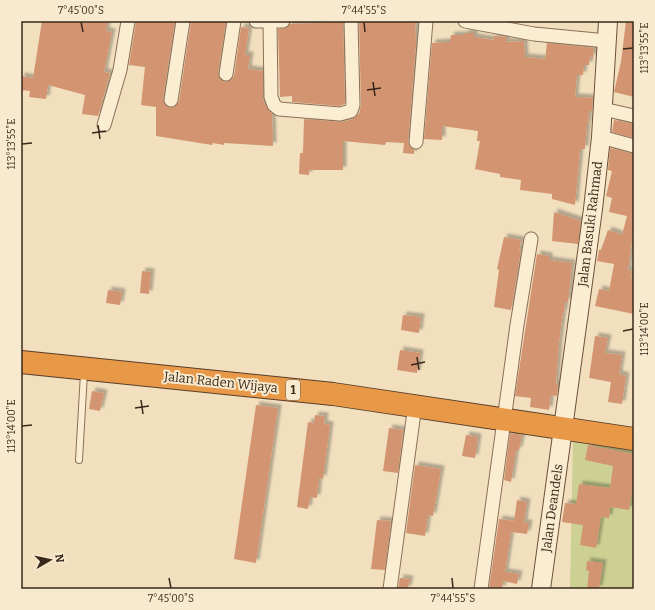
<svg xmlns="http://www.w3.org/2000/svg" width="655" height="610" font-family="Bitter,serif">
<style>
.green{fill:#ccd092}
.building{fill:#d29471;filter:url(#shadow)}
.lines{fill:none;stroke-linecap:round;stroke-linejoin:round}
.lane-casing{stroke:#8b6f56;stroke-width:8}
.street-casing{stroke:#8b6f56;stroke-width:15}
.secondary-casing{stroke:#6d5039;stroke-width:20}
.highway-casing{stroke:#583d2a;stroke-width:24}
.lane{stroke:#fbedd2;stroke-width:6}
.street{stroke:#fbedd2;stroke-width:13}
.secondary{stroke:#fbedd2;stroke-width:18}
.highway{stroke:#e89948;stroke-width:22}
.ticks{fill:none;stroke:#39281b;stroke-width:1.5}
.labels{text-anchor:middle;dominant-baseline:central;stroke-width:4;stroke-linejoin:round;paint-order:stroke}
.shield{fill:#f8eacf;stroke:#726251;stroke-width:1}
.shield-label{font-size:12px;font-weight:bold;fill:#39281b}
.street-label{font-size:13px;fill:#39281b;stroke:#f8eacf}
.neatline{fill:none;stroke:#39281b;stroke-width:1.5}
.ticks-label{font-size:10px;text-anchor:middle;fill:#39281b}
</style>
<defs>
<filter id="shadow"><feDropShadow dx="3.5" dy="-3.5" stdDeviation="1" flood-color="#0004"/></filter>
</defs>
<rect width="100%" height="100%" fill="#f1dfbe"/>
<polygon class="green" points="573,439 634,451 634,589 570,589"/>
<g class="building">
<polygon points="42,21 108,21 106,31 112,32 104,72 110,73 98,116 82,114 85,95 48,85 46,99 29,97 30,91 21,90 21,76 33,78"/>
<polygon points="136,21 175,21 163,99 166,106 170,108 177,105 179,101 191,21 226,21 218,73 221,80 225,82 232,79 234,76 241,27 249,28 245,55 250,55 248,69 263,71 263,100 267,108 272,114 273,146 224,143 224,145 213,143 212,145 156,136 156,107 141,105 145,67 129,65"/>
<polygon points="359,21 415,21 416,43 408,141 409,146 414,150 414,154 403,153 404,143 386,142 385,145 343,141 343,170 309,170 309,175 299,174 300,153 303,153 304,119 342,122 353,119 359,114 361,105"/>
<polygon points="626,21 634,21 634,97 614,92 621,62"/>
<polygon points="343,22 345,104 339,106 292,102 292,96 280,97 278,29 287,28 290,24"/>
<polygon points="465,33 474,33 474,37 494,40 493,36 506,37 506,42 524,41 525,57 545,59 547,43 594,48 593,58 590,57 589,65 584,65 583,75 577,75 575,97 593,98 592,111 589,111 588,124 587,124 585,149 580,149 575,205 552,199 552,194 520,190 521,180 500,177 500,174 475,169 480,141 477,141 478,131 442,126 442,140 424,139 432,43 450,42 451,35 465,35"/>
<polygon points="614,120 634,124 634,138 612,132"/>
<polygon points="610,148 634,154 634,226 628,270 632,271 631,279 634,279 634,314 595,306 599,289 609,291 614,264 597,261 599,250 601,250 608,230 622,235 627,216 609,212 612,198 606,196 612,171 608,170"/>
<polygon points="554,212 581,221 578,244 552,241"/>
<polygon points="504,237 521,240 519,250 521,250 511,310 494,307 499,270 497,269"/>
<polygon points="537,254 549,256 549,260 572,263 568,302 565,302 564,313 563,312 559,342 556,384 558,384 557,396 551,395 549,410 530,407 531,398 515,396"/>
<polygon points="142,271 151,272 149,294 140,293"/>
<polygon points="108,290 122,292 120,305 106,303"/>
<polygon points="403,315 421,317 419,333 401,330"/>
<polygon points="595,336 608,338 605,353 622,355 619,374 626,376 622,404 608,402 611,382 589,378"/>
<polygon points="400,350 420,353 417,373 397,370"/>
<polygon points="92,391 104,393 100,411 89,409"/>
<polygon points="256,405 278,408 256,563 234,559"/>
<polygon points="315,415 325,416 324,424 330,425 323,479 319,478 317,498 310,497 308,509 297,507 308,422 314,423"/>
<polygon points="389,428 403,430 398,473 383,471"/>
<polygon points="510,433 522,435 519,450 516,450 511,482 504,480"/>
<polygon points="466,435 478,437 475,458 462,456"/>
<polygon points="588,445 634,454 634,479 629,510 610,507 609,518 601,517 596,548 580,545 583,525 562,522 565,503 576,504 579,484 610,488 613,466 585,460"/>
<polygon points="415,465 441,469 433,516 428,515 425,536 406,533"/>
<polygon points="517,500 527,502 524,523 529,523 527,534 511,532 505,572 519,574 517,584 503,581 502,589 489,589 499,519 514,521"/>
<polygon points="377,520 391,521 385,570 371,569"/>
<polygon points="587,561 603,563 599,589 587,589 589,571 586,570"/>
<polygon points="400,578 410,579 408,589 398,589"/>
</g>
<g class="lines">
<defs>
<polyline id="lane" points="79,460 84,373"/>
<g id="street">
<polyline points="256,21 283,21"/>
<polyline points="465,21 534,34 607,41"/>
<polyline points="270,22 271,97 274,105 279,109 340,114 351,111 353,105 351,21"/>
<polyline points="226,74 234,21"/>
<polyline points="171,100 183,21"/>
<polyline points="603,109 634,116"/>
<polyline points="104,125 120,70 128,21"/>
<polyline points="601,137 634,146"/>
<polyline points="416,142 426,21"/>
<polyline points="390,589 415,405"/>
<polyline points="481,589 517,325 531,239"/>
</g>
<polyline id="secondary" points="541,589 593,209 601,137 608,21"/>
<polyline id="highway" points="21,362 333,394 634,439"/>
</defs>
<use href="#lane" class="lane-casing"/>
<use href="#street" class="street-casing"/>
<use href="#secondary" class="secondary-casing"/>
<use href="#highway" class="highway-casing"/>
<use href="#lane" class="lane"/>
<use href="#street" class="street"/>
<use href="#secondary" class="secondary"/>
<use href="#highway" class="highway"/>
</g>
<path class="ticks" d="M 81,22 L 83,32M 364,22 L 365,32M 623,49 L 633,48M 373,82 L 375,96M 367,90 L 381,88M 98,125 L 100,139M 92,133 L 106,131M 22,144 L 32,143M 623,331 L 633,329M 417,357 L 419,370M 411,365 L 425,362M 141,400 L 143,414M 135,408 L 149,406M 22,426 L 32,425M 169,578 L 171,588M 452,578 L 453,588"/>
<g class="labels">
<rect class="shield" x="286" y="380" width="14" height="20" rx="3"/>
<g class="shield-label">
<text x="293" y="390">1</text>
</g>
<g class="street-label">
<text transform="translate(590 224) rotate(-83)">Jalan Basuki Rahmad</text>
<text transform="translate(221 382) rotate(6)">Jalan Raden Wijaya</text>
<text transform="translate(552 508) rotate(-82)">Jalan Deandels</text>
</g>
</g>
<rect width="655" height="610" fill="none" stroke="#f8eacf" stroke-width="44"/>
<g transform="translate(50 560) rotate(81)" stroke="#f8eacf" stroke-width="3" paint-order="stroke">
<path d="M0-3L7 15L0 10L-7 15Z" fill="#39281b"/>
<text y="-6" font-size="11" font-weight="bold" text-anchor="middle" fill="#39281b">N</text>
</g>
<rect x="22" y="22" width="611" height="566" class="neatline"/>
<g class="ticks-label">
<text x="81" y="14">7°45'00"S</text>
<text x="364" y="14">7°44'55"S</text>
<text transform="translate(644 48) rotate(-90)" y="4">113°13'55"E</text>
<text transform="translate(11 144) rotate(-90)" y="4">113°13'55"E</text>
<text transform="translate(644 329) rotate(-90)" y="4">113°14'00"E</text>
<text transform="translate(11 426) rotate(-90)" y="4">113°14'00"E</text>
<text x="171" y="602">7°45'00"S</text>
<text x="453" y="602">7°44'55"S</text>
</g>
</svg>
